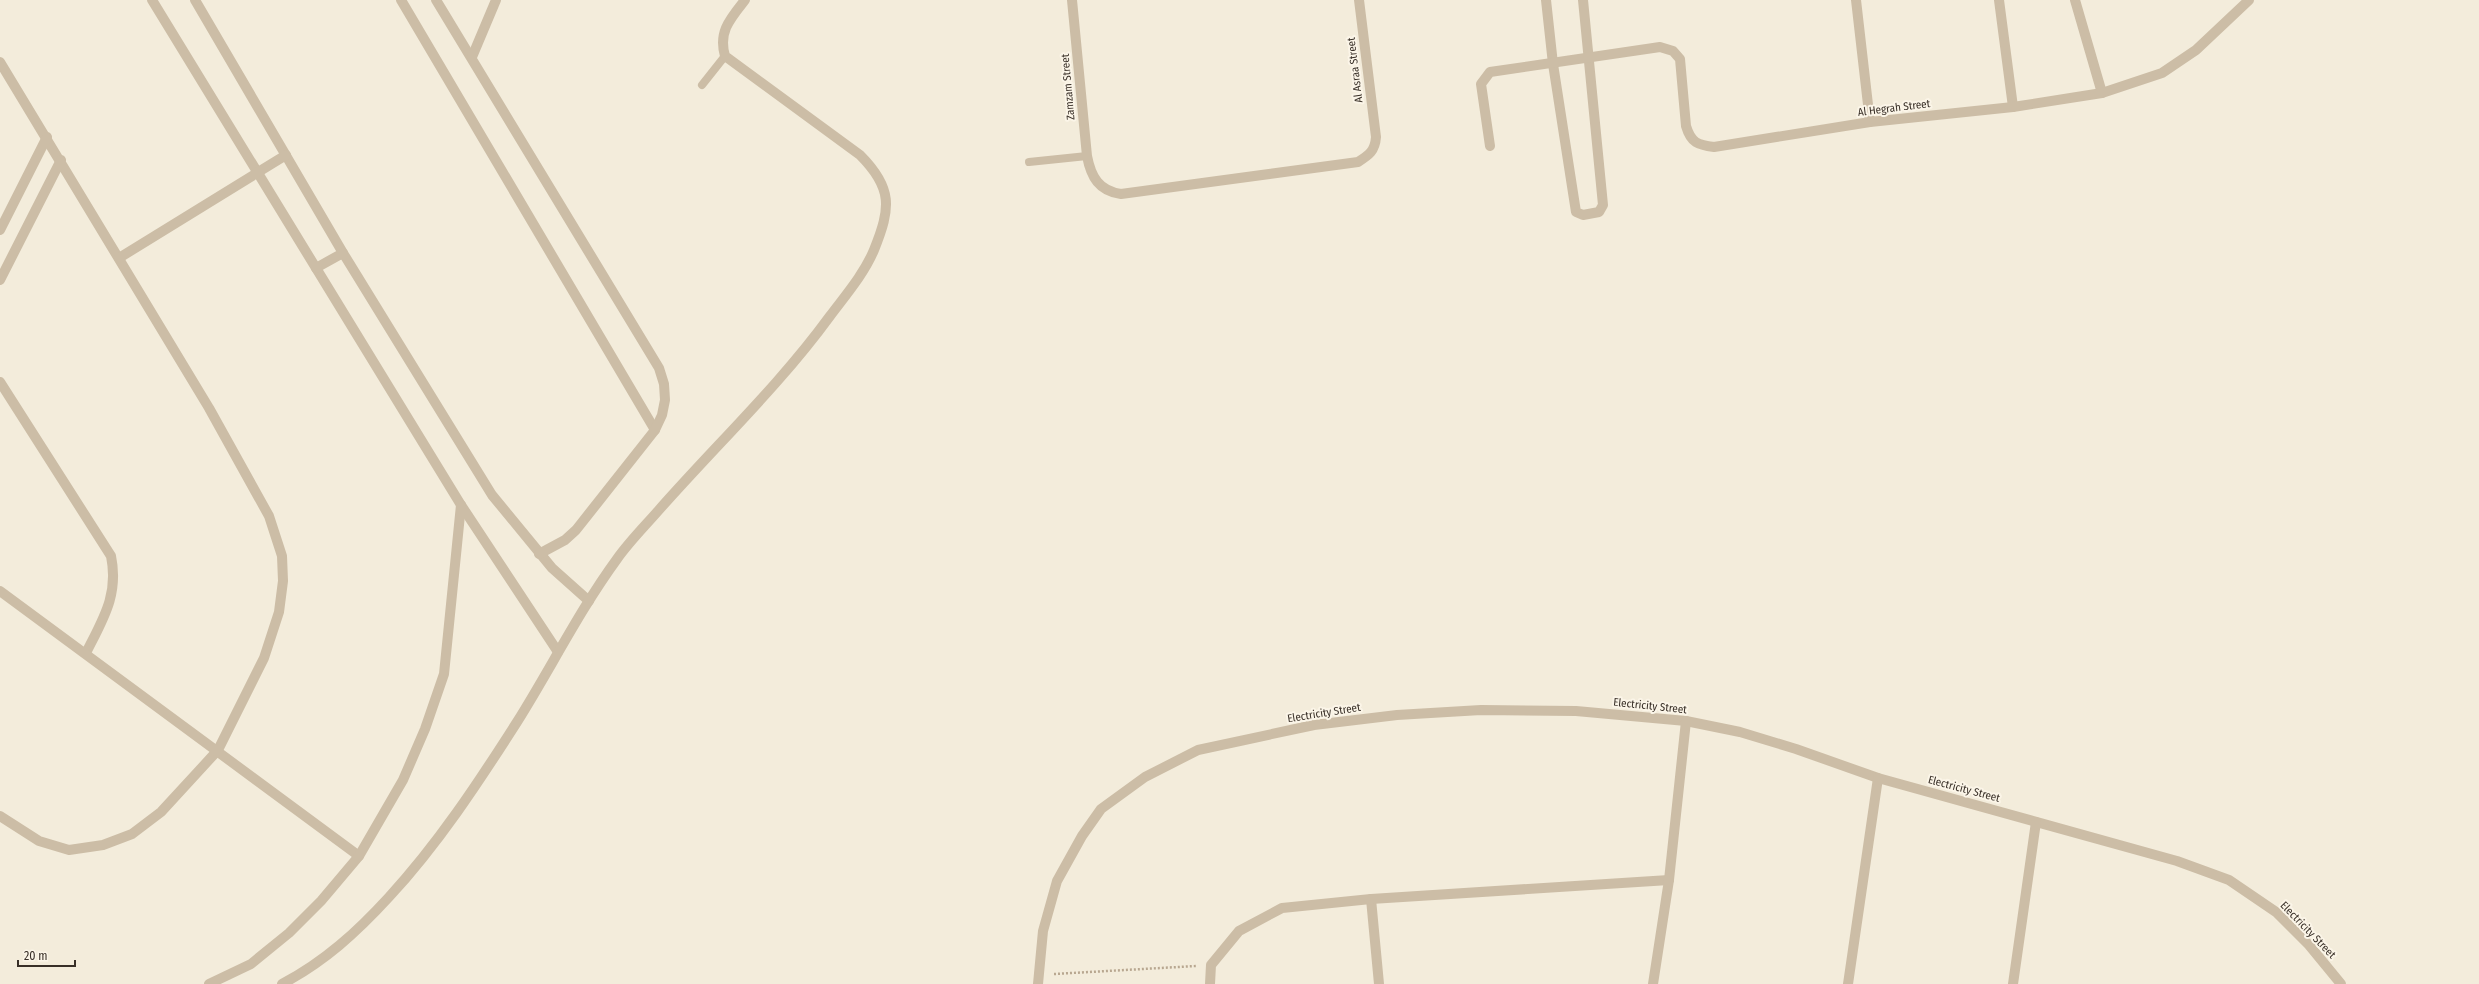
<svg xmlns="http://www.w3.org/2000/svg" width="2479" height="984" font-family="'Fira Sans Condensed',sans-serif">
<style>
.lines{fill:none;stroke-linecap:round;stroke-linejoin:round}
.path{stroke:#b8a790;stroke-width:2.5;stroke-dasharray:2 2;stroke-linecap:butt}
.service{stroke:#ccbda6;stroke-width:8}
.minor{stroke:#ccbda6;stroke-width:10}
.labels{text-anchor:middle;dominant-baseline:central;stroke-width:4;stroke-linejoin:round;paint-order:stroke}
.street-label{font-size:11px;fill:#382f27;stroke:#fbf5e8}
</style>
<rect width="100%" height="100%" fill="#f3ecdb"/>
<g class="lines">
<polyline class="path" points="1054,974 1196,966"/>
<g class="service">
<polyline points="702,85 725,56"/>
<polyline points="1029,162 1087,156"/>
</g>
<g class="minor">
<polyline points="152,0 461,505 558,652"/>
<polyline points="195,0 343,253 492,495 552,568 589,601"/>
<polyline points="401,0 655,430"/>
<polyline points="436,0 659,368 664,384 665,400 662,415 655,430 576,530 565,540 539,554"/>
<path d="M 1072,0 L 1087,156 C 1091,177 1099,191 1121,194 L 1358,162 C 1369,155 1375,151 1376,137 L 1359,0"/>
<polyline points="1546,0 1553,64 1576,212 1583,215 1599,212 1603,205 1583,0"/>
<polyline points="1856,0 1870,122"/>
<polyline points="1999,0 2013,107"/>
<polyline points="2075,0 2102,93"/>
<polyline points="472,57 496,0"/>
<polyline points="0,62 209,408 269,516 282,556 283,581 279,612 264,658 218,750 161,812 132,834 103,845 69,850 39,841 0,816"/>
<path d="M 1490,146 L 1481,84 L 1490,72 L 1660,47 L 1673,51 L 1680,59 L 1686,126 C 1691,143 1698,145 1714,147 L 1870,122 L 2013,107 L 2102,93 L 2162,73 L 2196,50 L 2249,0"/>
<polyline points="0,230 47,137"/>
<polyline points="119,258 286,155"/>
<polyline points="316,268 343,253"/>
<polyline points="0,280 61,160"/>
<path d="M 0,382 L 111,556 C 119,595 103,619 86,653"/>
<polyline points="0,591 359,856"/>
<polyline points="1371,899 1379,984"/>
<polyline points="209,984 251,964 289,933 321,901 359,856 403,780 425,729 444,674 461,505"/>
<path d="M 282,984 C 324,962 357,932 389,897 C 438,844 478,783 517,722 C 551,668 579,611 617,559 C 629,542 644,527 658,511 C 715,446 779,386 830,316 C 845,296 864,274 874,250 C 891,208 893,188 860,155 L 725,56 C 718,32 730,19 745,0"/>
<polyline points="1038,984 1043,931 1057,881 1082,836 1101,809 1145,777 1198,750 1314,725 1397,715 1481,710 1576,711 1686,721 1740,732 1796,749 1878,778 2177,861 2229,880 2276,912 2309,945 2341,984"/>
<polyline points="1210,984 1211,965 1239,931 1282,908 1371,899 1669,880"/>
<polyline points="1653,984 1669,880 1686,721"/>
<polyline points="1848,984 1878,778"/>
<polyline points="2013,984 2036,822"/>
</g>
</g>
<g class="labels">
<g class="street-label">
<text transform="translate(1355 70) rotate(-97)">Al Asraa Street</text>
<text transform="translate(1068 87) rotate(-95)">Zamzam Street</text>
<text transform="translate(1894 108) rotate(-7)">Al Hegrah Street</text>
<text transform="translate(1650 706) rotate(6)">Electricity Street</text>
<text transform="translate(1324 713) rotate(-9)">Electricity Street</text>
<text transform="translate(1964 789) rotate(15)">Electricity Street</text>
<text transform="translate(2308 930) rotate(46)">Electricity Street</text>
</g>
</g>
<path d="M18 960v6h57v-6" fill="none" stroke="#382f27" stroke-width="2"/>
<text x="24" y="960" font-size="12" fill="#382f27" stroke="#fbf5e8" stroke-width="3" paint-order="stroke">20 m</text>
</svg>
